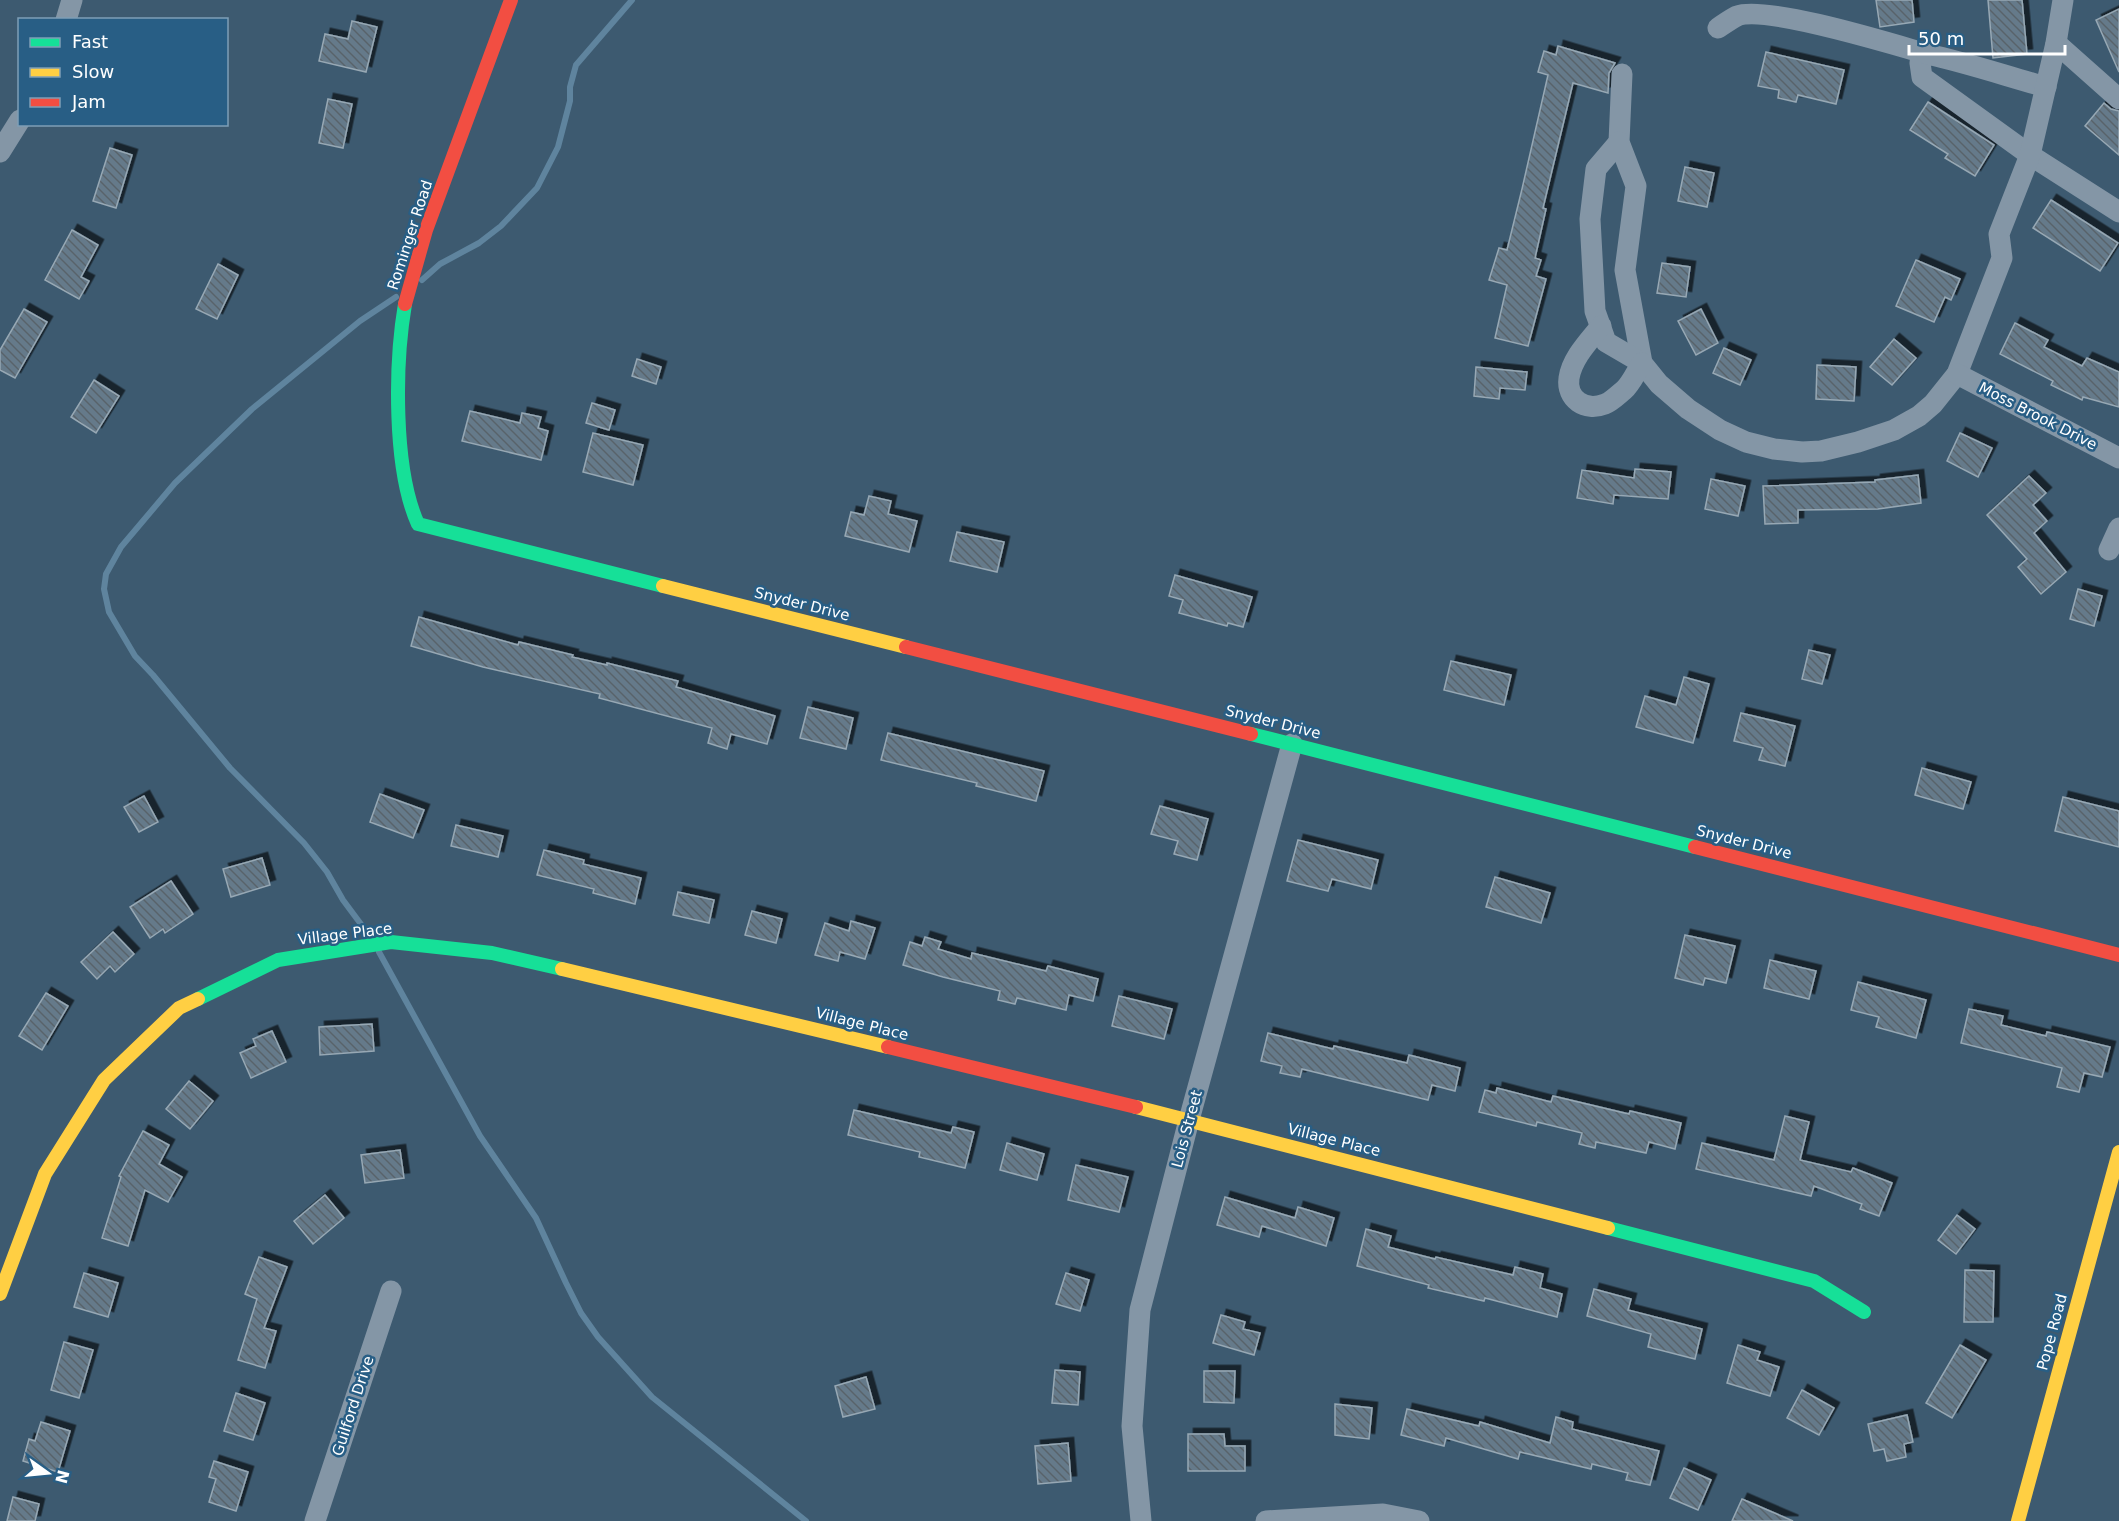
<svg xmlns="http://www.w3.org/2000/svg" width="2119" height="1521" font-family="'DejaVu Sans',sans-serif">
<style>
.lines{fill:none;stroke-linecap:round;stroke-linejoin:round}
.stream{stroke:#5f849e;stroke-width:6}
.building{fill:url(#building-back-hatch);stroke:#97a8b4;stroke-width:1.5;filter:url(#shadow)}
.street{stroke:#8496a6;stroke-width:21}
.fast{stroke:#16e098;stroke-width:14}
.slow{stroke:#ffcf43;stroke-width:14}
.jam{stroke:#f24e42;stroke-width:14}
.labels{text-anchor:middle;dominant-baseline:central;stroke-width:5;stroke-linejoin:round;paint-order:stroke}
.street-label{font-size:15px;fill:#fff;stroke:#285e85}
</style>
<defs>
<pattern id="building-back-hatch" width="6" height="6" patternUnits="userSpaceOnUse" patternTransform="scale(1.5)"><rect width="6" height="6" fill="#657a8a"/><path d="M-1 5l2 2M0 0l6 6M5-1l2 2" fill="none" stroke="#58636b"/></pattern>
<filter id="shadow"><feDropShadow dx="5.5" dy="-5.5" stdDeviation="0" flood-color="#0009"/></filter>
</defs>
<rect width="100%" height="100%" fill="#3d5a70"/>
<g class="lines">
<g class="stream">
<polyline points="422,280 440,264 479,243 501,226 537,188 558,147 570,101 570,87 576,65 632,0"/>
<polyline points="369,935 343,900 327,872 304,843 230,768 153,675 135,656 109,612 104,589 106,574 121,547 175,483 252,409 360,321 396,297"/>
<polyline points="379,952 480,1136 536,1218 566,1283 581,1313 598,1337 652,1397 806,1521"/>
</g>
</g>
<g class="building">
<polygon points="1876,0 1912,0 1914,22 1880,27"/>
<polygon points="1988,0 2022,0 2027,54 1993,58"/>
<polygon points="2119,9 2119,72 2096,20"/>
<polygon points="352,21 377,27 366,72 319,61 325,34 348,39"/>
<polygon points="1558,46 1615,63 1609,73 1608,93 1573,83 1543,208 1546,209 1535,258 1541,260 1536,276 1546,279 1528,346 1495,338 1507,285 1489,280 1499,248 1507,250 1522,189 1548,75 1538,72 1544,51 1556,55"/>
<polygon points="1766,52 1844,70 1836,104 1798,95 1796,102 1778,98 1779,90 1758,86"/>
<polygon points="328,99 352,104 343,148 319,143"/>
<polygon points="1928,102 1994,145 1975,176 1945,158 1948,154 1910,130"/>
<polygon points="2104,103 2111,109 2119,111 2119,155 2085,126"/>
<polygon points="110,148 132,155 116,208 93,201"/>
<polygon points="1685,167 1714,173 1707,207 1678,201"/>
<polygon points="2051,200 2118,243 2100,271 2033,228"/>
<polygon points="72,230 98,245 81,277 89,281 79,299 45,280"/>
<polygon points="1916,260 1960,279 1951,300 1945,297 1934,322 1896,306"/>
<polygon points="1662,263 1690,267 1686,297 1657,293"/>
<polygon points="218,264 238,275 217,319 196,309"/>
<polygon points="24,309 47,322 15,378 0,370 0,350"/>
<polygon points="1701,309 1718,343 1696,355 1678,321"/>
<polygon points="2015,323 2048,340 2044,347 2082,366 2087,358 2119,372 2119,407 2083,397 2082,400 2051,385 2053,381 2000,354"/>
<polygon points="1894,339 1916,358 1892,385 1870,367"/>
<polygon points="1724,348 1751,360 1740,385 1713,373"/>
<polygon points="637,359 661,367 656,384 632,376"/>
<polygon points="1817,365 1856,367 1854,401 1816,399"/>
<polygon points="1476,367 1527,372 1525,390 1500,388 1499,399 1474,396"/>
<polygon points="94,380 119,396 96,433 71,417"/>
<polygon points="592,403 615,410 609,430 586,423"/>
<polygon points="470,411 520,423 522,413 541,417 538,428 548,431 541,460 462,441"/>
<polygon points="593,433 643,445 633,485 583,472"/>
<polygon points="1960,433 1992,448 1978,477 1947,461"/>
<polygon points="1635,469 1671,472 1668,499 1614,495 1613,504 1577,498 1582,470 1634,478"/>
<polygon points="1918,475 1921,503 1878,509 1798,510 1798,523 1765,524 1763,486 1875,482 1875,480"/>
<polygon points="2029,476 2046,493 2033,505 2047,521 2034,533 2066,572 2041,594 2018,567 2027,559 1987,515"/>
<polygon points="1711,479 1745,486 1738,516 1705,509"/>
<polygon points="869,496 891,501 888,514 917,521 909,552 845,536 851,512 864,515"/>
<polygon points="957,532 1004,542 997,572 950,561"/>
<polygon points="1175,575 1252,597 1243,627 1228,623 1227,626 1179,613 1183,600 1169,596"/>
<polygon points="2078,589 2102,596 2094,626 2070,619"/>
<polygon points="419,617 518,645 519,642 573,655 572,657 607,665 607,663 678,681 676,687 775,716 767,744 731,734 727,749 708,743 712,728 599,698 600,694 483,667 411,646"/>
<polygon points="1809,650 1830,655 1822,684 1802,679"/>
<polygon points="1451,661 1511,675 1504,705 1444,690"/>
<polygon points="1684,677 1709,684 1693,743 1636,727 1645,696 1676,705"/>
<polygon points="808,707 853,718 846,749 800,738"/>
<polygon points="1741,713 1795,726 1785,766 1759,760 1763,748 1734,741"/>
<polygon points="888,733 1044,771 1036,801 976,786 977,783 881,760"/>
<polygon points="1922,768 1971,782 1963,809 1915,795"/>
<polygon points="380,794 424,810 413,838 370,822"/>
<polygon points="144,796 158,822 139,832 124,807"/>
<polygon points="2063,797 2119,811 2119,847 2055,831"/>
<polygon points="1160,806 1208,819 1197,860 1174,854 1178,841 1151,834"/>
<polygon points="456,825 503,836 498,857 451,846"/>
<polygon points="1298,840 1378,860 1371,889 1332,879 1328,891 1287,881"/>
<polygon points="544,850 584,860 583,864 641,878 635,904 593,893 594,889 537,875"/>
<polygon points="262,858 270,885 231,897 223,869"/>
<polygon points="1495,877 1550,893 1541,923 1486,907"/>
<polygon points="171,881 193,914 165,933 163,929 150,938 130,907"/>
<polygon points="678,892 714,900 709,923 673,915"/>
<polygon points="752,911 782,919 776,943 745,935"/>
<polygon points="851,921 875,928 865,959 840,952 838,961 815,955 825,923 849,931"/>
<polygon points="113,932 134,954 115,972 110,966 97,979 81,962"/>
<polygon points="1685,935 1735,946 1726,983 1705,978 1703,985 1675,978"/>
<polygon points="925,937 941,942 938,949 971,959 972,953 1046,971 1048,966 1098,979 1093,1001 1069,995 1066,1010 1017,998 1015,1004 998,1000 1000,991 943,977 903,965 910,942 922,946"/>
<polygon points="1770,960 1816,971 1809,999 1764,988"/>
<polygon points="1858,982 1926,1000 1916,1038 1876,1027 1879,1017 1851,1010"/>
<polygon points="46,993 68,1006 42,1050 19,1036"/>
<polygon points="1119,996 1172,1009 1164,1039 1112,1026"/>
<polygon points="1969,1009 2003,1016 2001,1025 2046,1036 2047,1032 2110,1047 2102,1077 2084,1073 2079,1092 2057,1087 2062,1068 1961,1043"/>
<polygon points="372,1024 374,1051 320,1055 319,1027"/>
<polygon points="272,1031 286,1062 251,1078 240,1053 256,1046 253,1039"/>
<polygon points="1268,1033 1333,1049 1334,1046 1407,1063 1409,1055 1460,1068 1455,1091 1432,1085 1428,1100 1302,1069 1300,1077 1280,1073 1282,1066 1261,1061"/>
<polygon points="189,1081 213,1101 190,1129 166,1109"/>
<polygon points="1497,1088 1551,1102 1553,1096 1629,1114 1630,1111 1681,1123 1675,1149 1649,1142 1646,1153 1596,1142 1595,1148 1579,1144 1582,1133 1537,1122 1536,1126 1479,1112 1485,1090 1496,1093"/>
<polygon points="854,1110 951,1133 953,1127 974,1132 965,1168 919,1157 920,1152 848,1135"/>
<polygon points="1785,1116 1809,1122 1800,1160 1851,1172 1853,1168 1892,1183 1879,1216 1860,1209 1862,1204 1814,1186 1811,1196 1696,1169 1702,1143 1774,1160"/>
<polygon points="143,1131 169,1145 159,1164 182,1177 168,1202 145,1190 128,1246 102,1238 121,1177 119,1176"/>
<polygon points="1007,1143 1044,1154 1037,1180 1000,1170"/>
<polygon points="400,1150 404,1178 365,1183 361,1155"/>
<polygon points="1076,1165 1128,1177 1119,1212 1068,1200"/>
<polygon points="325,1195 344,1218 313,1244 294,1221"/>
<polygon points="1225,1197 1295,1218 1298,1207 1334,1218 1326,1246 1262,1226 1259,1237 1217,1225"/>
<polygon points="1957,1215 1975,1229 1956,1254 1938,1240"/>
<polygon points="1366,1229 1391,1236 1388,1247 1435,1259 1436,1257 1513,1275 1515,1267 1543,1274 1540,1288 1562,1294 1557,1317 1485,1298 1484,1301 1428,1288 1429,1285 1357,1266"/>
<polygon points="259,1257 287,1267 264,1328 276,1331 265,1368 238,1360 257,1299 245,1294"/>
<polygon points="1965,1270 1994,1271 1993,1322 1964,1322"/>
<polygon points="84,1273 118,1283 108,1317 74,1307"/>
<polygon points="1066,1273 1089,1280 1080,1311 1056,1304"/>
<polygon points="1594,1289 1631,1299 1628,1310 1702,1329 1695,1359 1648,1347 1651,1334 1587,1316"/>
<polygon points="1221,1315 1245,1322 1243,1329 1260,1333 1254,1355 1213,1343"/>
<polygon points="64,1342 93,1350 79,1398 51,1390"/>
<polygon points="1738,1345 1760,1352 1757,1360 1779,1367 1770,1396 1727,1383"/>
<polygon points="1960,1345 1986,1360 1952,1418 1926,1403"/>
<polygon points="1055,1370 1080,1372 1078,1405 1052,1403"/>
<polygon points="1204,1371 1235,1371 1234,1403 1204,1402"/>
<polygon points="866,1377 875,1409 843,1417 835,1386"/>
<polygon points="1802,1390 1834,1408 1819,1435 1787,1418"/>
<polygon points="236,1393 265,1403 253,1440 224,1431"/>
<polygon points="1335,1404 1372,1408 1369,1439 1335,1435"/>
<polygon points="1407,1409 1479,1426 1480,1422 1550,1443 1556,1417 1573,1422 1572,1429 1659,1451 1650,1485 1626,1480 1628,1473 1592,1464 1591,1469 1520,1452 1518,1459 1446,1438 1444,1446 1401,1435"/>
<polygon points="1907,1415 1913,1442 1904,1444 1906,1457 1887,1461 1884,1449 1874,1451 1868,1424"/>
<polygon points="41,1422 70,1431 58,1472 23,1461 29,1439 35,1441"/>
<polygon points="1188,1434 1224,1434 1225,1446 1245,1446 1245,1471 1188,1471"/>
<polygon points="1068,1443 1071,1481 1038,1484 1035,1446"/>
<polygon points="214,1461 248,1472 236,1511 209,1502 216,1479 209,1477"/>
<polygon points="1684,1468 1711,1480 1698,1510 1670,1498"/>
<polygon points="13,1497 39,1504 35,1521 7,1521"/>
<polygon points="1742,1499 1793,1521 1732,1521"/>
</g>
<g class="lines">
<g class="street">
<polyline points="66,20 72,0"/>
<path d="M 1718,28 C 1724,24 1731,19 1737,16 C 1766,5 1892,44 1927,54 L 1920,63 L 1922,77 L 2030,155 L 2119,212"/>
<polyline points="2056,43 2119,99"/>
<path d="M 1927,54 C 1968,63 2006,76 2046,87"/>
<polyline points="1622,74 1619,142 1636,186 1625,270 1642,363 1659,384 1688,409 1720,430 1746,442 1774,449 1802,452 1821,451 1858,442 1894,430 1919,416 1933,404 1957,374 2002,258 1999,234 2030,155 2056,43 2063,0"/>
<polyline points="1619,142 1596,169 1590,219 1595,311 1606,342 1642,363"/>
<polyline points="0,152 20,120"/>
<path d="M 1601,326 C 1589,341 1572,358 1569,378 C 1566,399 1585,412 1605,404 C 1611,402 1618,395 1624,390 C 1631,384 1636,372 1642,363"/>
<polyline points="1957,374 2119,458"/>
<polyline points="2109,550 2119,528"/>
<polyline points="315,1521 391,1291"/>
<polyline points="1141,1521 1132,1426 1140,1310 1189,1120 1292,744"/>
<polyline points="1266,1521 1383,1514 1419,1521"/>
</g>
<g class="fast">
<path d="M 405,304 C 395,363 393,469 418,524 L 663,586"/>
<polyline points="1251,734 1695,847"/>
<polyline points="198,999 278,960 391,942 492,953 562,969"/>
<polyline points="1608,1228 1814,1281 1864,1312"/>
</g>
<g class="slow">
<polyline points="663,586 906,647"/>
<polyline points="562,969 888,1047"/>
<polyline points="1136,1107 1608,1228"/>
<polyline points="0,1294 45,1174 104,1080 179,1008 198,999"/>
<polyline points="2018,1521 2119,1152"/>
</g>
<g class="jam">
<polyline points="405,304 426,230 511,0"/>
<polyline points="906,647 1251,734"/>
<polyline points="1695,847 2119,955"/>
<polyline points="888,1047 1136,1107"/>
</g>
</g>
<g class="labels">
<g class="street-label">
<text transform="translate(410 235) rotate(-72)">Rominger Road</text>
<text transform="translate(2038 416) rotate(27)">Moss Brook Drive</text>
<text transform="translate(802 604) rotate(14)">Snyder Drive</text>
<text transform="translate(1273 722) rotate(14)">Snyder Drive</text>
<text transform="translate(1744 842) rotate(14)">Snyder Drive</text>
<text transform="translate(345 934) rotate(-7)">Village Place</text>
<text transform="translate(862 1024) rotate(14)">Village Place</text>
<text transform="translate(1187 1129) rotate(-75)">Lois Street</text>
<text transform="translate(1334 1140) rotate(14)">Village Place</text>
<text transform="translate(2052 1332) rotate(-75)">Pope Road</text>
<text transform="translate(353 1406) rotate(-72)">Guilford Drive</text>
</g>
</g>
<rect x="18" y="18" width="210" height="108" fill="#285e85" stroke="#7e9eb6" stroke-width="1.5"/>
<rect x="30" y="38" width="30" height="9" fill="#16e098" stroke="#7e9eb6" stroke-width="1.5"/>
<text x="72" y="48" font-size="18" fill="#ffffff">Fast</text>
<rect x="30" y="68" width="30" height="9" fill="#ffcf43" stroke="#7e9eb6" stroke-width="1.5"/>
<text x="72" y="78" font-size="18" fill="#ffffff">Slow</text>
<rect x="30" y="98" width="30" height="9" fill="#f24e42" stroke="#7e9eb6" stroke-width="1.5"/>
<text x="72" y="108" font-size="18" fill="#ffffff">Jam</text>
<g transform="translate(48 1473) rotate(105)" stroke="#285e85" stroke-width="4.5" paint-order="stroke">
<path d="M0-4.5L10 22L0 15L-10 22Z" fill="#ffffff"/>
<text y="-9" font-size="16" font-weight="bold" text-anchor="middle" fill="#ffffff">N</text>
</g>
<path d="M1909 45v9h156v-9" fill="none" stroke="#ffffff" stroke-width="3"/>
<text x="1918" y="45" font-size="18" fill="#ffffff" stroke="#285e85" stroke-width="4.5" paint-order="stroke">50 m</text>
</svg>
